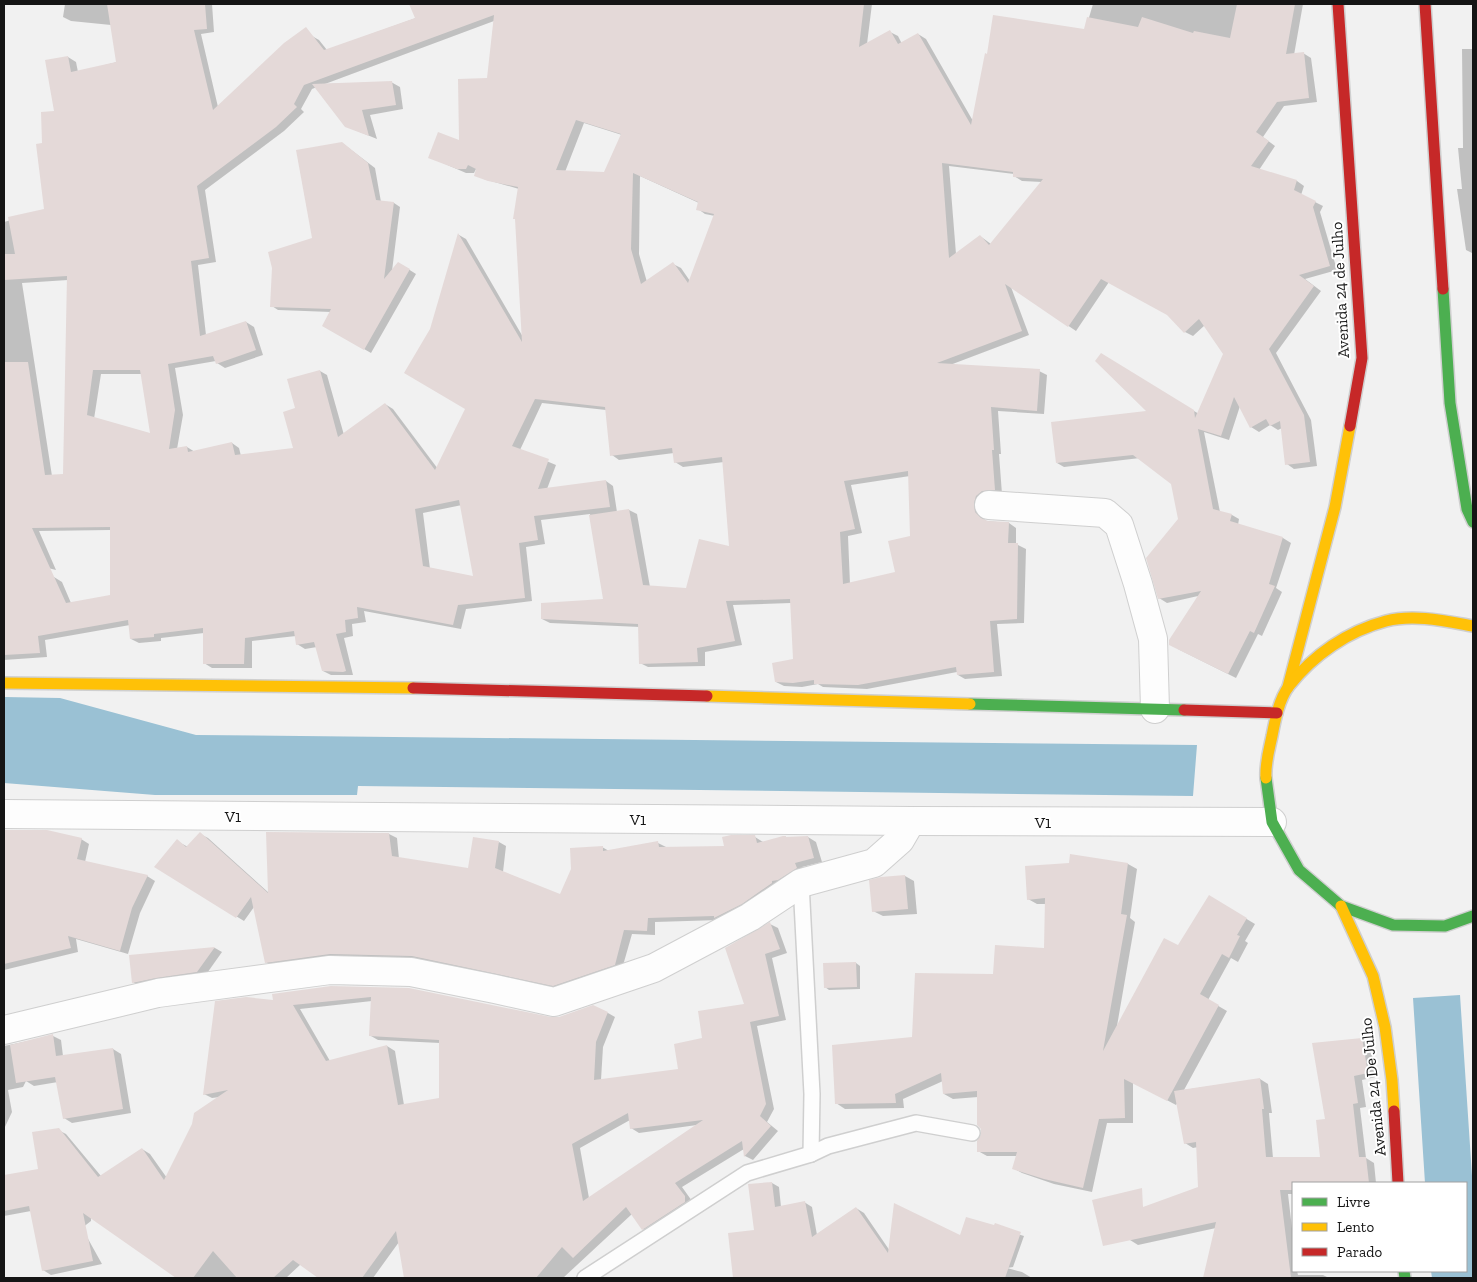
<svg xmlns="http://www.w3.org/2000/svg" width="1477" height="1282" font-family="'Zilla Slab',serif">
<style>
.water{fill:#9ac1d4}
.shadow{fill:#0003;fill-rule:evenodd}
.building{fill:#e4d9d8;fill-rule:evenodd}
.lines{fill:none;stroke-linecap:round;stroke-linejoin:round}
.lane-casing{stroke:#cfcfcf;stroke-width:18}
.street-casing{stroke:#cfcfcf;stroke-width:30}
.fast-casing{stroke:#cfcfcf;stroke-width:14}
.slow-casing{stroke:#cfcfcf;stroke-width:14}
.jam-casing{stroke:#cfcfcf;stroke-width:14}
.lane{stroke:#fdfdfd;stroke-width:15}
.street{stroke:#fdfdfd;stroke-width:28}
.fast{stroke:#4caf50;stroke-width:11}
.slow{stroke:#ffc107;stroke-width:11}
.jam{stroke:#c62828;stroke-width:11}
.labels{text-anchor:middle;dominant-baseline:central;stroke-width:4;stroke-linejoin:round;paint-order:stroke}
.street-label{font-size:16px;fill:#151515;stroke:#fff}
</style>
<rect width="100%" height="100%" fill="#f1f1f1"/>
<g class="water">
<polygon points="4,697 60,698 196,735 1197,745 1193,796 358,786 357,795 155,795 4,783"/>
<polygon points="1460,995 1473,1191 1473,1278 1432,1278 1431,1271 1466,1271 1466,1183 1425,1183 1413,998"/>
</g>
<g class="shadow">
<path d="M 65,4 L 212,4 L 214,32 L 201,34 L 218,107 L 312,36 L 319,40 L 327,50 L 416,18 L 411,4 L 635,4 L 634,7 L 681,15 L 685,4 L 872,4 L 867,44 L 890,32 L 898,36 L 902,44 L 918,34 L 926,39 L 973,121 L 1085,31 L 1093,4 L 1303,4 L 1294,55 L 1303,53 L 1311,58 L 1317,102 L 1284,106 L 1263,137 L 1275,146 L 1259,170 L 1297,181 L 1304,186 L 1301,195 L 1323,206 L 1320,212 L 1337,270 L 1305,279 L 1321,291 L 1276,353 L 1311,420 L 1317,466 L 1294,469 L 1287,464 L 1282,428 L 1278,430 L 1270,425 L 1259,432 L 1251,427 L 1240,406 L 1229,440 L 1204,432 L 1220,512 L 1232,515 L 1239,519 L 1238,525 L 1283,538 L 1291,543 L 1276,588 L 1282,592 L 1262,636 L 1258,634 L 1236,678 L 1178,649 L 1198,596 L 1167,603 L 1159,598 L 1179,519 L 1172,483 L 1140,458 L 1064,467 L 1057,463 L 1149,412 L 1101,355 L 1199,414 L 1224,354 L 1205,325 L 1193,336 L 1185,332 L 1168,314 L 1109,282 L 1076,331 L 1011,287 L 1029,335 L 950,365 L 1039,371 L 1047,375 L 1044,414 L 998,411 L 1001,454 L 999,454 L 1002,494 L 981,508 L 983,518 L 986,521 L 1009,523 L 1016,528 L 1016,544 L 1026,549 L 1024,623 L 997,624 L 1002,676 L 965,679 L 958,675 L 957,672 L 867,689 L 823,687 L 818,684 L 802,687 L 784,686 L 776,682 L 794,660 L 791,603 L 733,605 L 742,645 L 705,652 L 705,666 L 648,667 L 640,663 L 640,627 L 550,623 L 542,619 L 604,600 L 590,514 L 541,520 L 545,544 L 526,547 L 532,601 L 466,609 L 461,629 L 364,611 L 366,622 L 352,624 L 353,636 L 344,638 L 353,675 L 331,675 L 323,671 L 317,647 L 305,649 L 297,644 L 296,636 L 252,641 L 252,668 L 212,668 L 204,663 L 204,633 L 161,638 L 161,641 L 139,643 L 131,639 L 130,625 L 45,640 L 47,657 L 4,660 L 4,581 L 54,577 L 62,582 L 71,603 L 111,596 L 111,530 L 39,531 L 56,570 L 4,557 L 4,222 L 46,210 L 44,144 L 55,113 L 68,57 L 76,62 L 78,72 L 117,62 L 111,25 L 71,21 L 63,17 ZM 494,21 L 488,79 L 460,142 L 429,157 L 466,173 L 474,173 L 478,165 L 484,179 L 519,189 L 523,337 L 466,239 L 459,235 L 431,330 L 467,408 L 438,469 L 393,409 L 385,404 L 344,435 L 327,375 L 320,371 L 296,409 L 295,449 L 241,456 L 239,448 L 232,443 L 195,452 L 187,447 L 177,449 L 183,415 L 175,368 L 216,361 L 217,363 L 225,368 L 263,355 L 254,327 L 246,322 L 206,335 L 198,265 L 216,262 L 205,190 L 284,131 L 304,112 L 301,109 L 312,89 L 317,87 L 345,126 L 377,139 L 370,115 L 403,109 L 400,87 L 391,82 L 325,84 ZM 584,123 L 622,135 L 605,173 L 565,172 ZM 949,166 L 1014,174 L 1014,176 L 1022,181 L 1042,182 L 991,244 L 980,236 L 956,254 ZM 640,176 L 699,203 L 698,209 L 705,214 L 715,216 L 690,281 L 681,268 L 673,264 L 647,282 L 639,254 ZM 68,280 L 64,475 L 52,476 L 22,283 ZM 101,374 L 142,374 L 151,435 L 94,419 ZM 542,403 L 606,410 L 612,455 L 619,460 L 674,453 L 675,462 L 683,467 L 724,462 L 731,548 L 687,589 L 650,587 L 637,514 L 629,510 L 617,512 L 613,486 L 606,481 L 547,489 L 556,465 L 520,450 ZM 910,476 L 911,537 L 897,573 L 850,584 L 848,536 L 862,533 L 851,485 ZM 462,505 L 474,577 L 430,569 L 423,513 Z"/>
<polygon points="1462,49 1473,49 1473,313 1472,253 1466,250 1457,189 1462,189 1458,148 1463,148"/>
<polygon points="342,143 375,168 381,202 394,203 400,207 392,271 405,267 416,274 371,353 324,326 331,312 278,310 272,306 313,239"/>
<polygon points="4,831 47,831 81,839 89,844 85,862 147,876 155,881 140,913 128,954 76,939 78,952 4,970"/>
<polygon points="200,834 208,838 269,893 389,834 397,838 399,859 469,869 499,842 506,846 503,872 560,896 602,847 609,851 658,843 666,847 726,847 755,837 763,842 808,837 816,842 822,862 802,867 804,872 720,920 655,922 655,935 632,934 622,969 562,990 274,967 266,962 254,907 244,921 156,867 177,841 188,847"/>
<polygon points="1071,856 1128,864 1137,869 1130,918 1135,922 1117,1026 1178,947 1210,897 1255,924 1245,941 1248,943 1238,962 1231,958 1208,1000 1227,1011 1184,1090 1260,1079 1268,1084 1272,1113 1269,1113 1273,1158 1322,1158 1327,1120 1362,1039 1370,1044 1376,1077 1362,1080 1366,1107 1360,1108 1366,1158 1374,1163 1376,1183 1293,1183 1293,1194 1288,1194 1293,1237 1293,1271 1297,1271 1298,1275 1323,1275 1329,1278 1204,1278 1216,1228 1138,1245 1130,1240 1199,1188 1198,1147 1193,1148 1185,1143 1178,1102 1176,1105 1133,1082 1133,1123 1107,1123 1092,1192 1054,1184 1022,1173 1013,1168 1017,1156 987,1156 978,1151 983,1134 978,1097 953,1099 944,1094 943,1081 903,1099 904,1108 845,1109 836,1103 913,1039 994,976 1045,950 1047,904 1037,904 1028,899 1070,864"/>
<polygon points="905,876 914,881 917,914 883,916 873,911"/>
<path d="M 770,924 L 778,928 L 787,953 L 772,958 L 786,1020 L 757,1026 L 774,1109 L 767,1122 L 778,1131 L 753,1160 L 745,1156 L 744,1149 L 682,1187 L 692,1201 L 651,1234 L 643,1229 L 632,1214 L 563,1278 L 405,1278 L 399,1242 L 373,1278 L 320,1278 L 301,1264 L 286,1278 L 179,1278 L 91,1217 L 91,1221 L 82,1228 L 102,1264 L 51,1275 L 43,1270 L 31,1211 L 4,1216 L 4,1176 L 39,1170 L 58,1130 L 66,1134 L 101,1176 L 142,1149 L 150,1154 L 167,1178 L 220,1097 L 212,1098 L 204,1094 L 275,1002 L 331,987 L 551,1019 L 608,1013 L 615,1017 L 603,1047 L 601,1080 L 679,1070 L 704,1039 L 746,1006 ZM 372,1001 L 371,1036 L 378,1040 L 440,1043 L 440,1099 L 404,1105 L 395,1051 L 387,1046 L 330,1061 L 300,1009 ZM 630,1120 L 631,1128 L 639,1133 L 697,1125 L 589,1198 L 580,1148 Z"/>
<polygon points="215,948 222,952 205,976 141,987 133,982 131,956"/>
<polygon points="856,963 860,966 860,989 829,990 825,987"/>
<polygon points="53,1036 61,1040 63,1056 113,1049 121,1054 131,1113 72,1123 64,1118 58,1082 34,1086 26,1081 23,1087 8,1090 12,1112 4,1129 4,1046"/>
<polygon points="772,1183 779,1187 781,1207 804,1202 812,1207 817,1235 856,1208 864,1213 890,1251 975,1244 954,1278 845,1278 844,1275 842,1278 734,1278 729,1234 755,1231"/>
<polygon points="992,1226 1024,1236 1013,1267 1007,1268 1022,1272 1032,1278 973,1278"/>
</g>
<g class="building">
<path d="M 107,4 L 205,4 L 207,29 L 194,30 L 213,110 L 284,43 L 306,27 L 324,50 L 415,18 L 409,4 L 864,4 L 859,47 L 890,30 L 898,44 L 918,33 L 971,125 L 985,53 L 987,54 L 993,15 L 1084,29 L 1087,17 L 1138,27 L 1142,17 L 1193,33 L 1194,31 L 1230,38 L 1237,4 L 1295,4 L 1286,54 L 1304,52 L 1309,98 L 1277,102 L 1256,132 L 1269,141 L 1251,166 L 1297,180 L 1294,190 L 1316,201 L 1313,207 L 1330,266 L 1299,275 L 1314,286 L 1269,349 L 1304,415 L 1310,462 L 1285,465 L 1280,421 L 1270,426 L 1266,419 L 1250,428 L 1234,397 L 1221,436 L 1198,429 L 1213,509 L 1232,514 L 1230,521 L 1283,537 L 1269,584 L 1275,586 L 1254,633 L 1250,631 L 1228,674 L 1169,645 L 1169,640 L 1201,591 L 1158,599 L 1146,558 L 1178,519 L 1171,484 L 1133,455 L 1056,463 L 1051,422 L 1146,411 L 1095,361 L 1101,353 L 1194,410 L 1195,418 L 1223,354 L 1199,319 L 1184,333 L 1167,315 L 1101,279 L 1068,327 L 1005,284 L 1022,331 L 937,363 L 1040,369 L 1037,411 L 991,407 L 994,450 L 992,450 L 995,490 L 982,491 L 976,496 L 974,503 L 975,512 L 981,518 L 988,521 L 1009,522 L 1008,543 L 1018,543 L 1017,619 L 990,621 L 994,672 L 957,675 L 956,667 L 858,685 L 814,684 L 814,680 L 793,683 L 775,682 L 772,663 L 793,659 L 790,599 L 726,601 L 735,641 L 697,648 L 698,662 L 639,664 L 638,624 L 541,619 L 541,603 L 603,599 L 589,515 L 629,509 L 643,585 L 686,588 L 699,539 L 729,546 L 722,457 L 674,463 L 672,448 L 610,456 L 605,407 L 535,399 L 512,446 L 549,459 L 538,489 L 606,480 L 610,507 L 534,516 L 538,540 L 519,543 L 525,598 L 458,605 L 453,625 L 357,607 L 358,618 L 345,620 L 346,632 L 336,634 L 346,671 L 343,672 L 322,671 L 314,642 L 296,645 L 294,631 L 245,638 L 244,664 L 203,664 L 203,628 L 154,634 L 154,637 L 130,639 L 128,620 L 38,636 L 40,653 L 4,655 L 4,362 L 28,362 L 45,475 L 63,474 L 67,276 L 4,280 L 4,254 L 15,254 L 8,217 L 44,209 L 36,144 L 42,143 L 41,112 L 54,111 L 45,60 L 68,56 L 71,72 L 116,62 ZM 494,15 L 487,78 L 458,79 L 459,140 L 438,132 L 428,158 L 457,169 L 466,169 L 468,165 L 476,169 L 474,176 L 488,181 L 518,187 L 513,219 L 515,219 L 522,342 L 458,233 L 430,329 L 404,373 L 465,409 L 435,470 L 385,403 L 338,437 L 320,370 L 287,379 L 295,408 L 283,412 L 293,448 L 235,455 L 232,442 L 188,452 L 187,446 L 169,449 L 175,410 L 168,364 L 213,356 L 216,364 L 256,350 L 246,321 L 200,336 L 191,261 L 209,258 L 197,186 L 276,127 L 297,107 L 294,104 L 304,85 ZM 576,120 L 621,134 L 604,172 L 556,170 ZM 942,163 L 1013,172 L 1013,177 L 1043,179 L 989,245 L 980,235 L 949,258 ZM 633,173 L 698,202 L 696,210 L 714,214 L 688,283 L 673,262 L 641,284 L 631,249 ZM 93,370 L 140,370 L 150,433 L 87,415 ZM 908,471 L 910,536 L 888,541 L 895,572 L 843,584 L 840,532 L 855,529 L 844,481 ZM 459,500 L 473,576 L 423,566 L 415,509 ZM 110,527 L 110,595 L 66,603 L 32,528 Z"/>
<polygon points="392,81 396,105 362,110 369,136 345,127 312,84"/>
<polygon points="342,142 368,163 376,200 394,202 384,279 398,262 410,269 364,350 322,326 331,309 270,307 272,268 268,252 312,238 296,150"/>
<polygon points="4,830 47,830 82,838 77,859 148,875 132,908 120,951 68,936 71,948 4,964"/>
<polygon points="200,832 268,893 266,832 389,833 392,856 468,868 473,837 499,841 495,868 560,894 571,869 570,848 603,846 603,851 658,841 659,847 724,846 722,837 731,835 755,835 757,843 783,836 786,836 786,837 808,836 814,858 795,863 797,868 778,880 772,881 772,883 742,904 714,918 714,916 648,918 647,931 624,930 615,965 553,986 412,956 330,954 265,963 251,897 236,918 154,867 177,839 186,847"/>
<polygon points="1070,854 1128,863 1121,914 1127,915 1103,1051 1164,938 1178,945 1209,895 1247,918 1237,935 1240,936 1229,958 1222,954 1200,994 1219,1005 1167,1101 1124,1079 1125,1118 1099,1119 1083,1188 1044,1179 1012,1169 1017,1152 977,1152 977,1141 981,1134 981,1129 977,1125 977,1091 943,1094 941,1073 895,1094 896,1103 835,1104 832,1045 912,1037 915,973 993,974 995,945 1044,948 1045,898 1027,900 1025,866 1069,863"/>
<polygon points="905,875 908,909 872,912 869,880 881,877"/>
<path d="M 770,922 L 780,949 L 765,954 L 779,1016 L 750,1022 L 766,1104 L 760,1116 L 771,1126 L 744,1157 L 742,1141 L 675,1183 L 685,1196 L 685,1202 L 642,1230 L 626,1207 L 573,1258 L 562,1247 L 536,1278 L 404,1278 L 396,1231 L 362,1278 L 318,1278 L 293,1260 L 273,1278 L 237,1278 L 213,1251 L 193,1278 L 176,1278 L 83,1213 L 93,1261 L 42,1271 L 29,1206 L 4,1211 L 4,1175 L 38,1169 L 32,1132 L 59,1128 L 98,1177 L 142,1148 L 164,1180 L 192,1124 L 194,1113 L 228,1090 L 203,1095 L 215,1001 L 246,997 L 273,1000 L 272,994 L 331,986 L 409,988 L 551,1017 L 559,1017 L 593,1005 L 608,1012 L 596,1042 L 594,1080 L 678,1069 L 674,1044 L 702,1038 L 698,1011 L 744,1004 L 725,948 ZM 371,997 L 369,1036 L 439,1040 L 439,1098 L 398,1105 L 387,1045 L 326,1061 L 293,1005 ZM 628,1113 L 630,1129 L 703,1120 L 583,1201 L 572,1144 Z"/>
<polygon points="215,947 197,972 156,978 132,983 129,955"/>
<polygon points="856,962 857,987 824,988 823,963"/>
<polygon points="53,1034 56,1056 113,1048 123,1109 63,1119 55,1077 16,1083 10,1045"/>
<polygon points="1362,1038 1368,1073 1354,1076 1358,1103 1353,1104 1359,1157 1366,1157 1369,1183 1293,1183 1293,1190 1280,1190 1291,1278 1203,1278 1216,1222 1103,1246 1092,1200 1142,1188 1143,1207 1198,1187 1196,1142 1184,1144 1174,1091 1260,1078 1264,1109 1262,1109 1266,1157 1320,1157 1316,1120 1325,1119 1312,1043"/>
<polygon points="772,1182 775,1207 805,1201 812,1237 856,1207 888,1253 894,1203 960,1235 966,1217 994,1225 995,1223 1021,1232 1005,1278 733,1278 728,1233 754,1230 748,1184"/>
</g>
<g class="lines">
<defs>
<g id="lane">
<polyline points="801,883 812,1094 811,1154"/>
<polyline points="585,1278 747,1173 811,1154 828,1146 916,1123 972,1133"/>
</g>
<g id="street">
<polyline points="989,505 1105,513 1119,525 1138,584 1153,639 1155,709"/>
<polyline points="4,814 911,821 1272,822"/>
<polyline points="4,1030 158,993 330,970 411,972 495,989 554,1002 654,968 750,917 801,883 874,863 900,840 911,821"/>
</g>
<g id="fast">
<polyline points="1443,289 1450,403 1467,509 1473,522"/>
<polyline points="970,704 1184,710"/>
<polyline points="1266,778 1272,822 1299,870 1341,906 1393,925 1445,926 1473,916"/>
<polyline points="1404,1271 1405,1278"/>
</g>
<g id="slow">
<polyline points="4,683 413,688"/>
<polyline points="1288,687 1335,507 1350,426"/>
<polyline points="707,696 970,704"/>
<path d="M 1266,778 C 1265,763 1269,750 1272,736 C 1275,720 1279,699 1289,686 C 1313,655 1348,631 1386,621 C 1414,614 1445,621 1473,626"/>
<polyline points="1341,906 1373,976 1385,1027 1392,1080 1394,1111"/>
</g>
<g id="jam">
<polyline points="1338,4 1362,358 1350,426"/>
<polyline points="1425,4 1443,289"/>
<polyline points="413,688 707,696"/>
<polyline points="1184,710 1277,713"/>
<polyline points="1394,1111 1398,1183"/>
</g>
</defs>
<use href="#lane" class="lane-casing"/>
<use href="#street" class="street-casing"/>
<use href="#fast" class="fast-casing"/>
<use href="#slow" class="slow-casing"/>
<use href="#jam" class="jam-casing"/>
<use href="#lane" class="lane"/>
<use href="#street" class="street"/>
<use href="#fast" class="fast"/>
<use href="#slow" class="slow"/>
<use href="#jam" class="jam"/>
</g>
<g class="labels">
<g class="street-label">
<text transform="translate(1340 290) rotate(-93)">Avenida 24 de Julho</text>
<text x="233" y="816">V1</text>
<text x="638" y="819">V1</text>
<text x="1043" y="822">V1</text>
<text transform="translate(1373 1087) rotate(-96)">Avenida 24 De Julho</text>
</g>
</g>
<rect width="1477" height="1282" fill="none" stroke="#151515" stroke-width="10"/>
<rect x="1292" y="1182" width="175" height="90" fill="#ffffff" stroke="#a1a1a1"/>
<rect x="1302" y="1198" width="25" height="8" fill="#4caf50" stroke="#a1a1a1"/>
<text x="1337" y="1207" font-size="15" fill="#151515">Livre</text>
<rect x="1302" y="1223" width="25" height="8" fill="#ffc107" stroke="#a1a1a1"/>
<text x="1337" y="1232" font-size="15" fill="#151515">Lento</text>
<rect x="1302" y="1248" width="25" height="8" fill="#c62828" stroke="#a1a1a1"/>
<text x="1337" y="1257" font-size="15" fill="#151515">Parado</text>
</svg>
